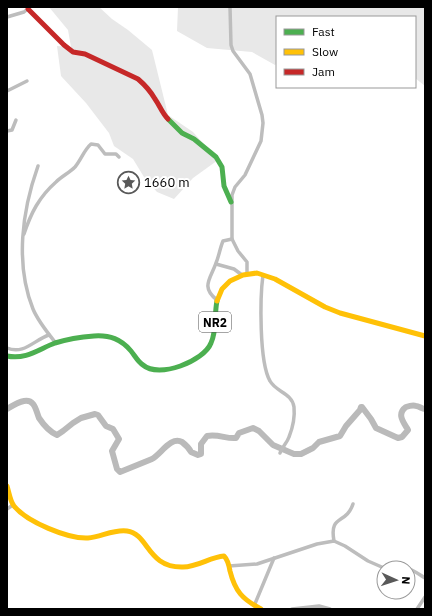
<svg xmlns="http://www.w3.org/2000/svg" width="432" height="616" font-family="'IBM Plex Sans',sans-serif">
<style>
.green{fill:#e8e8e8}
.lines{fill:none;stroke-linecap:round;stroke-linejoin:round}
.river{stroke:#bababa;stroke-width:6}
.street{stroke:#bdbdbd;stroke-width:3.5}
.fast{stroke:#4caf50;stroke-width:5}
.slow{stroke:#ffc107;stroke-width:5}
.jam{stroke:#c62828;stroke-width:5}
.labels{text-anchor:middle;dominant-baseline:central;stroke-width:4;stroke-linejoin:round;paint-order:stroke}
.shield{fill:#fff;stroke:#4c4c4c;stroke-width:1}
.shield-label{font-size:12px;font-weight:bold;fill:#000}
.poi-label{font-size:13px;fill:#000;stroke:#fff;text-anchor:start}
</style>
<rect width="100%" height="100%" fill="#fff"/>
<g class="green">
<polygon points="49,7 99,7 112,19 128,30 152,50 168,115 193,132 218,160 193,178 174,199 157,192 144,177 133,159 114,146 109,133 86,103 61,76 57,46 71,47 68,30"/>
<polygon points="178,7 425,7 425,86 415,78 415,17 277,17 277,63 275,65 252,52 207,48 177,31"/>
</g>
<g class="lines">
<path class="river" d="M 7,409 C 12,406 18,402 24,401 C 35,399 36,411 39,418 C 43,424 50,432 57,435 L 63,431 L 73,423 L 81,418 L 95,414 L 98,415 L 106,426 L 113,429 L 119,439 L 112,451 L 117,469 L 120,472 L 152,459 C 161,454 171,436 182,442 C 186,445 189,448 191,452 L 198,455 L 201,454 L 201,444 L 207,436 C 219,434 226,439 236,438 L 239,433 L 253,428 L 259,431 L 273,445 L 294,454 L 301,454 L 313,448 L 319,442 L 340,436 L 346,426 L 360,410 L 361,407 L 362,407 L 371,419 L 376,428 L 398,438 L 402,437 L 408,430 C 404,423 396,414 406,407 C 409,406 413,405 416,406 C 419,406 422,409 425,409"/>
<g class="street">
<polyline points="230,7 231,45 233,51 250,74 262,115 263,123 261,141 245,175 235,187 232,195 232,239 238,251 247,262 247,274"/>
<polyline points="7,17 24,12 30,7"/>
<polyline points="7,91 27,81"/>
<polyline points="7,131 12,130 16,120"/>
<path d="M 38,166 C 22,211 15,264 33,309 C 38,321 47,332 55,342"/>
<path d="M 24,234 C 31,213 39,197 56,182 C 62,176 69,173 75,167 C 81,160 84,150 91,144 L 98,145 L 105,154 L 116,154 L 119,157"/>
<polyline points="216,264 234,269 242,275"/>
<path d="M 263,275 C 260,297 259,362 270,381 C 276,392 292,393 294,407 C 295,417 293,427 289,437 C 287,443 282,447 280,453"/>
<path d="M 217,300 C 200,287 211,278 216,263 C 219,256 220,248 223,241 L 232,239"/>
<path d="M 7,348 C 24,355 34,340 49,335"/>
<polyline points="7,509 13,505"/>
<path d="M 334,541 C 329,514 346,525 353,504"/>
<polyline points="229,566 257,564 317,544 334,541 345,546 368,561 384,568"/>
<path d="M 389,568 C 405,563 412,570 425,578"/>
<polyline points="254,606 274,558"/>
<polyline points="292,609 319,606 330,609"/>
<polyline points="417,609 425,597"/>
</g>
<g class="fast">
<polyline points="168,119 182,133 194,139 216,157 222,167 224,186 231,202"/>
<path d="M 7,356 C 26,360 39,349 55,343 C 68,339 81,337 94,336 C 110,335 121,339 131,351 C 135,356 138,362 143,365 C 159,379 204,361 211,343 C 217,330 214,315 217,301"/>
</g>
<g class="slow">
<polyline points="217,301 222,289 230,281 243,275 257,273 275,279 325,307 340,313 425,336"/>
<path d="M 7,486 C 9,492 10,501 14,506 C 27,522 68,539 88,538 C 101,537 114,529 127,531 C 149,534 147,568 183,567 C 198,567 210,557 224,556 C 228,560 229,565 230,571 C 235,591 242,599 261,609"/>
</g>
<path class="jam" d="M 28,9 L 64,45 L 73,52 L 85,54 L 138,79 C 145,85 151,92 155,99 C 160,106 162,113 168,119"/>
</g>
<defs>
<symbol id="sight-ring" viewBox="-11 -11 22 22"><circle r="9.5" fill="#fff" stroke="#595959" stroke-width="1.5"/><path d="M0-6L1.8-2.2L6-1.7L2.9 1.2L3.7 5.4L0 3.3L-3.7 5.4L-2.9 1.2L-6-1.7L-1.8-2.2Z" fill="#595959"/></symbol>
</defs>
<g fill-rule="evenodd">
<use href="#sight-ring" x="116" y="170" width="25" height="25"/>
</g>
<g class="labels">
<rect class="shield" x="199" y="312" width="32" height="20" rx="3"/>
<g class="shield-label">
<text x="215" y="322">NR2</text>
</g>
<g class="poi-label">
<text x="144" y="182">1660 m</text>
</g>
</g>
<rect width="432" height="616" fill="none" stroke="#000000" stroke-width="16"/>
<rect x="276" y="16" width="140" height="72" fill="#ffffff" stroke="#999999"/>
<rect x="284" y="29" width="20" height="6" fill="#4caf50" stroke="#999999"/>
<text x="312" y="36" font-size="12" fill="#000000">Fast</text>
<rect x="284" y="49" width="20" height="6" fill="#ffc107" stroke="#999999"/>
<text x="312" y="56" font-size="12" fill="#000000">Slow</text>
<rect x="284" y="69" width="20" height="6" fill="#c62828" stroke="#999999"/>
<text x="312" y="76" font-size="12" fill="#000000">Jam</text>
<g transform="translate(396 580) rotate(93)"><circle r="19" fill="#ffffff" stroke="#999999"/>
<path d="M0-3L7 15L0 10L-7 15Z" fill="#595959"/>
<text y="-6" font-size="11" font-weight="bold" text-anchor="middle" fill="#000000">N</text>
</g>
</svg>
